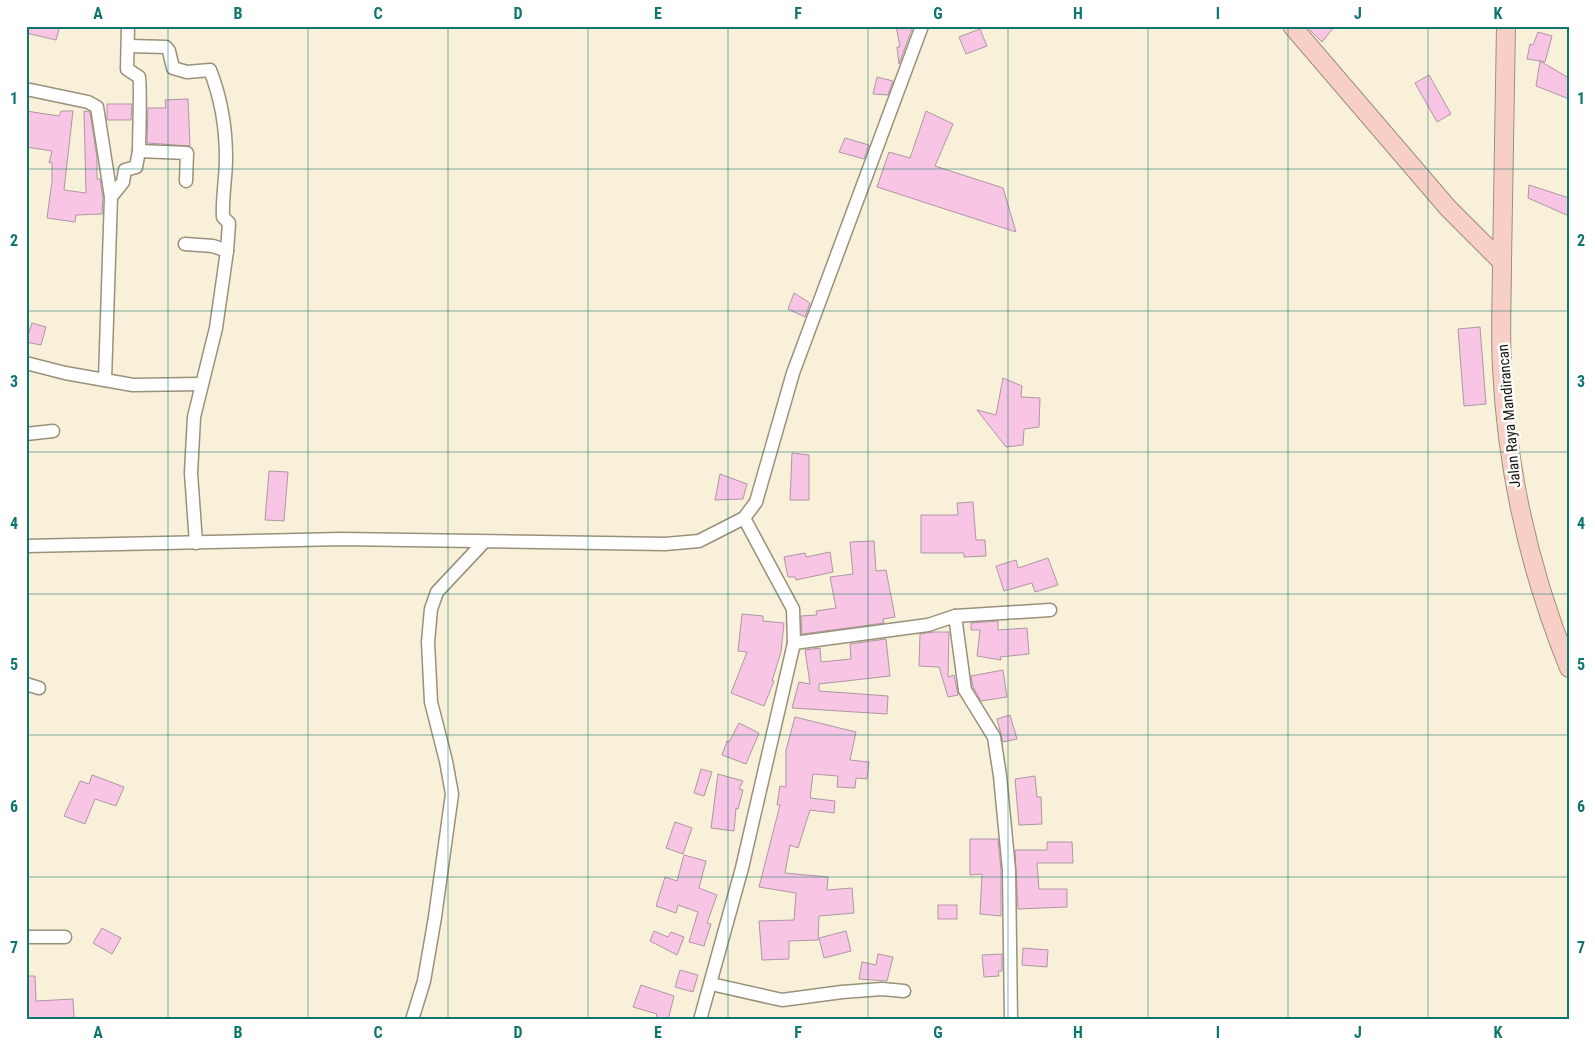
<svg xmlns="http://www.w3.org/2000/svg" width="1595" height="1046" font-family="'Roboto Condensed',sans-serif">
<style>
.building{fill:#f8c5e4;stroke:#ad97a4}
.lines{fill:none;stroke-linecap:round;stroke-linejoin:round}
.street-casing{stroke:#99917b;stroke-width:15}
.secondary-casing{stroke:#99917b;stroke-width:20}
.street{stroke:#fff;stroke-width:12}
.secondary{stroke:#f8cfc7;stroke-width:18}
.grid{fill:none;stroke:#0f766e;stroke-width:1;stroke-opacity:0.55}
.labels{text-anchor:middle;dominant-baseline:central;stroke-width:5;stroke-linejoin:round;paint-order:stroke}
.street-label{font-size:15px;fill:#1a160e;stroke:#fff}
.neatline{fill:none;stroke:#0f766e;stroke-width:2}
.grid-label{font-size:16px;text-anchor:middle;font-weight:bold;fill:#0f766e}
</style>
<rect width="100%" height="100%" fill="#f9f0d9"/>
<g class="building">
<polygon points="26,26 60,26 56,40 26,33"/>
<polygon points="896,26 913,26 899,64 897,47 900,47"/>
<polygon points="1306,26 1335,26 1322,42"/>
<polygon points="980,29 987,46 966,54 959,37"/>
<polygon points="1538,32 1552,36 1545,62 1540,61 1569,78 1569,99 1536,86 1540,61 1527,59 1530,44 1533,45"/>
<polygon points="1429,75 1451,114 1437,122 1415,83"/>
<polygon points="877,77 893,81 888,95 873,94"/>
<polygon points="188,99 190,146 147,143 148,108 166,108 165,100"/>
<polygon points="107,104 132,104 131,120 107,120"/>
<polygon points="26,111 59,116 61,111 73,111 64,190 86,193 84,111 90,112 97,158 97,179 100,179 103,198 102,214 76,215 75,222 47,218 52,181 52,162 49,163 52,151 26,147"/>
<polygon points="926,111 953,124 935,166 1003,188 1016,232 877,187 889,152 910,158"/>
<polygon points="845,138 869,145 864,159 839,152"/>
<polygon points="1529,185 1569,198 1569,216 1528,198"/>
<polygon points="794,293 810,303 805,317 788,309"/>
<polygon points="32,323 46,327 41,345 26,342"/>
<polygon points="1480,327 1486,404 1464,406 1458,329"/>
<polygon points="1003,378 1022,386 1021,397 1040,398 1039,427 1024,429 1023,445 1006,447 977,410 996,415"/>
<polygon points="792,453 809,455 809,500 790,500"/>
<polygon points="269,471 288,472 284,521 265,520"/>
<polygon points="720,474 747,484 743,499 715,500"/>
<polygon points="973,502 976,540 985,540 986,556 964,557 964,553 921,553 921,515 958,515 957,503"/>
<polygon points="874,541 876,571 886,570 895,617 883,619 884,623 802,634 801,616 817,615 816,611 836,608 830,577 853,574 850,542"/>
<polygon points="830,552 833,572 796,580 795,577 788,577 784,557 805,553 806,557"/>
<polygon points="1048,558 1058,585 1035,592 1032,583 1004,591 996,566 1016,560 1018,568"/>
<polygon points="742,614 763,616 763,621 784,623 781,652 772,681 774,681 764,706 731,693 747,652 738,651"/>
<polygon points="998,621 998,630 1027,628 1029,654 1000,657 1001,660 977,656 980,630 971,630 971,623"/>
<polygon points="933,632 949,632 948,677 954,675 958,695 948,697 939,667 919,666 920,634"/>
<polygon points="886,639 890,676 819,684 819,691 888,696 887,714 792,708 799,682 810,684 805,650 820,648 821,662 851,659 850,644"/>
<polygon points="1003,670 1007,697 981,701 973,687 971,676"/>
<polygon points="1010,715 1017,739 1003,742 997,719"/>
<polygon points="795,717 856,732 850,760 869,762 867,779 856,778 855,788 837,787 838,776 813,774 810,798 835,801 834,813 810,810 798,848 790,845 785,873 828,877 827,890 852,888 854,913 819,916 818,940 789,941 789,959 762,960 759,921 794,920 796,893 759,887 780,805 777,805 780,786 786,787 786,750"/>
<polygon points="739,723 759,733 746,764 722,755 727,741 729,742"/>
<polygon points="701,769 712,772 704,796 694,793"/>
<polygon points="718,774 743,781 739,789 743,790 738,809 736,808 734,831 711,828"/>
<polygon points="92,775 124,787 116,806 95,799 85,824 64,816 80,781 89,784"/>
<polygon points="1035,776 1037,797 1041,797 1042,824 1019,825 1015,779"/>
<polygon points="675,822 692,828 683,854 666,848"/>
<polygon points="970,839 998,839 1001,870 1001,916 980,914 982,874 970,875"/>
<polygon points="1047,842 1072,842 1073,863 1037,863 1039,889 1067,889 1067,907 1018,909 1015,850 1047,850"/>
<polygon points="684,855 706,861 699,888 717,895 707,923 711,924 704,946 689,942 698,912 678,905 676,913 656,906 665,877 677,881"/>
<rect x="938" y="905" width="19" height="14"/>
<polygon points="102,928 121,938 112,954 93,943"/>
<polygon points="654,931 668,937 671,932 684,937 677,955 650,941"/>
<polygon points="846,931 851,951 824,958 819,938"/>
<polygon points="1023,948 1048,950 1047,967 1022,965"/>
<polygon points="878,954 893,957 887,981 859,979 862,962 876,965"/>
<polygon points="1002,954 1002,971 998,971 999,976 984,977 982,955"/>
<polygon points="680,970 698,975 693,992 675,987"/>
<polygon points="26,976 35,976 36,1001 73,999 74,1018 26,1019"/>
<polygon points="641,985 674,996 668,1020 655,1020 657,1014 633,1007"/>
</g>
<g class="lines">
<defs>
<g id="street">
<path d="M 128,26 L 127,69 L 139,77 C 141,81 139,140 139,151"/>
<path d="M 129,46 L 166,47 L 169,51 L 173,68 L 187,72 L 210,70 C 221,98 226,128 226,158 C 226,178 222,197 223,217 L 229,223 L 227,251"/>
<polyline points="26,89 88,102 97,107 111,197"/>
<polyline points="185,244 213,246 227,251 216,328 194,417 191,473 196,543"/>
<polyline points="26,363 65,373 133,385 201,384"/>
<polyline points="105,380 111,197 123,182 125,170 136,167 139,151 187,153 186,181"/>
<polyline points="26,434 53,431"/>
<polyline points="26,546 341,539 665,544 699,541 744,518 756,502 793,373 922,26"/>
<polyline points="955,616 965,690 994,737 1000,776 1009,870 1011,1020"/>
<polyline points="794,643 928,625 955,616 1050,610"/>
<polyline points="26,684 39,688"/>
<polyline points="26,937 65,937"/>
<polyline points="711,984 782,1000 842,992 882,989 904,991"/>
<polyline points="412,1020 424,981 435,917 452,794 446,761 431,702 428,642 431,609 437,592 484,542"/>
<polyline points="700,1020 742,868 794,643 793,609 744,518"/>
</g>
<g id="secondary">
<path d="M 1292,26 L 1448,208 L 1502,262 C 1502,297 1500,333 1502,368 C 1507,472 1530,572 1569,668"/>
<polyline points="1502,262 1506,26"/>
</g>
</defs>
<use href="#street" class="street-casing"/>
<use href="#secondary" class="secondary-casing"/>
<use href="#street" class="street"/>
<use href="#secondary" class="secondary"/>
</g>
<path class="grid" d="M 168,26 L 168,1020M 308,26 L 308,1020M 448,26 L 448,1020M 588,26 L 588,1020M 728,26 L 728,1020M 868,26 L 868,1020M 1008,26 L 1008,1020M 1148,26 L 1148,1020M 1288,26 L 1288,1020M 1428,26 L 1428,1020M 26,169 L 1569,169M 26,311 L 1569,311M 26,452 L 1569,452M 26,594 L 1569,594M 26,735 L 1569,735M 26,877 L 1569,877"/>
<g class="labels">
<g class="street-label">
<text transform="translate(1509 416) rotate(-95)">Jalan Raya Mandirancan</text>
</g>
</g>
<rect width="1595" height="1046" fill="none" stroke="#ffffff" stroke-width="55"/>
<rect x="28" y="28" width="1540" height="990" class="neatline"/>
<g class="grid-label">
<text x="98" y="19">A</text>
<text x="238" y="19">B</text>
<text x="378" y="19">C</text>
<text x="518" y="19">D</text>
<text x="658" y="19">E</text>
<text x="798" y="19">F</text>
<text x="938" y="19">G</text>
<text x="1078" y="19">H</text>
<text x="1218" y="19">I</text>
<text x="1358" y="19">J</text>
<text x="1498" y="19">K</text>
<text x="14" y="104">1</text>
<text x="1581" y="104">1</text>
<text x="14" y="246">2</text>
<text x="1581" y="246">2</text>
<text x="14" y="387">3</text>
<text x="1581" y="387">3</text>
<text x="14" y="529">4</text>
<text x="1581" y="529">4</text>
<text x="14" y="670">5</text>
<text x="1581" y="670">5</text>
<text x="14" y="812">6</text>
<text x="1581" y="812">6</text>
<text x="14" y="953">7</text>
<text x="1581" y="953">7</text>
<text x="98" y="1038">A</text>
<text x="238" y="1038">B</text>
<text x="378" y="1038">C</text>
<text x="518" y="1038">D</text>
<text x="658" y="1038">E</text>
<text x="798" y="1038">F</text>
<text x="938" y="1038">G</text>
<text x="1078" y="1038">H</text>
<text x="1218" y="1038">I</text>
<text x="1358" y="1038">J</text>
<text x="1498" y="1038">K</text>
</g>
</svg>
